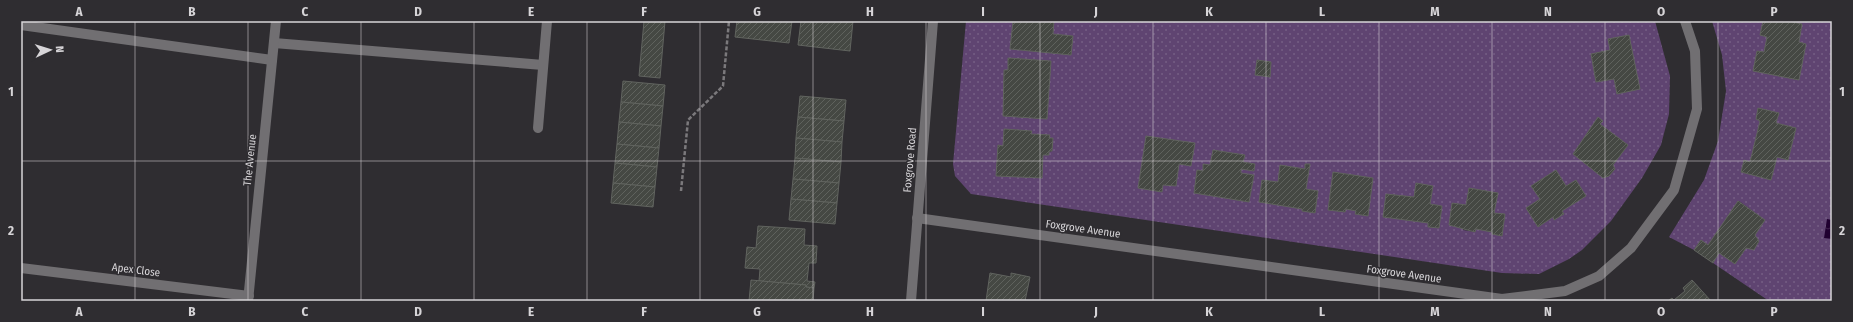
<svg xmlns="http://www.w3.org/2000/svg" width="1853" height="322" font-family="'Fira Sans Condensed',sans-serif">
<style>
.garden{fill:url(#garden-dots);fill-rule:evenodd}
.water{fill:url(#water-ripples)}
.building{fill:url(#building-hatch);stroke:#61645f}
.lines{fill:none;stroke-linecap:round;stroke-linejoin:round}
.path{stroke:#7b797c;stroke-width:2.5;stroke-dasharray:4 2;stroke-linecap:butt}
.minor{stroke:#716f72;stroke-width:10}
.grid{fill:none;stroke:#d7d5d8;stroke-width:1;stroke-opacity:0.55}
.labels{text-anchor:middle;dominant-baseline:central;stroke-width:3;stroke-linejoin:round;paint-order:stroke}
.street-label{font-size:11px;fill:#d7d5d8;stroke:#2f2d31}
.neatline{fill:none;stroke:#d7d5d8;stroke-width:1.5}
.grid-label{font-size:13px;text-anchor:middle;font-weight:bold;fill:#d7d5d8}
</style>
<defs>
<pattern id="garden-dots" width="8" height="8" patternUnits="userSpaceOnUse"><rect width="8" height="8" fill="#5f4471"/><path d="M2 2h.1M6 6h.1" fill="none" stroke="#755e84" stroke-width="1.8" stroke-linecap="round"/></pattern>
<pattern id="water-ripples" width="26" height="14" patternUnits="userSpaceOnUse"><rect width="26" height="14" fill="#200030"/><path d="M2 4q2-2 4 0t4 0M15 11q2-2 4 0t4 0" fill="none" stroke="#40244d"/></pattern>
<pattern id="building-hatch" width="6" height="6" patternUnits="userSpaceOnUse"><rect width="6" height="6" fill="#454843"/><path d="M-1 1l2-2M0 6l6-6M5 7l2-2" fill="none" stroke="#5f625d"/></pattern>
</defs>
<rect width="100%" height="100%" fill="#2f2d31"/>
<g class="garden">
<path d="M 966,21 L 1013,21 L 1010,49 L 1071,55 L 1073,36 L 1053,34 L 1054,21 L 1655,21 L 1670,76 L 1669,114 L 1661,145 L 1642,178 L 1611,221 L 1582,250 L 1569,259 L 1539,274 L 1502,273 L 971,194 L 955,176 L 953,164 ZM 1629,35 L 1639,89 L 1617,94 L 1614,79 L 1596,82 L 1591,54 L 1610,50 L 1608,39 ZM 1009,58 L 1051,61 L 1047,119 L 1003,116 L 1004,70 L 1008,70 ZM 1257,60 L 1271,62 L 1270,77 ZM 1598,118 L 1600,124 L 1628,145 L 1613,165 L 1615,169 L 1609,176 L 1603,177 L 1573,154 ZM 1004,129 L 1031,131 L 1031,134 L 1049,135 L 1049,138 L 1053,138 L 1052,151 L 1043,155 L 1042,178 L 996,176 L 998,146 L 1003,146 ZM 1194,143 L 1191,166 L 1179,164 L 1176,186 L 1163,185 ZM 1213,150 L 1245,155 L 1243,162 L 1255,164 L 1254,171 L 1241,169 L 1241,173 L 1254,176 L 1249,202 L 1194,193 L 1197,170 L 1203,171 L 1204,164 L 1210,165 ZM 1305,164 L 1310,164 L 1306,189 L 1318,191 L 1315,213 L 1302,211 L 1302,209 L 1259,202 L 1262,180 L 1278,182 L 1280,165 L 1305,169 ZM 1556,170 L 1566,186 L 1576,180 L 1586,196 L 1562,211 L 1563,214 L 1554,220 L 1553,217 L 1538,227 L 1526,208 L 1540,199 L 1531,186 ZM 1333,172 L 1373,178 L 1368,216 L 1355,214 L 1356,211 L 1346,209 L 1345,212 L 1328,210 ZM 1416,184 L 1433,186 L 1430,204 L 1442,206 L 1439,228 L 1428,227 L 1428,223 L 1383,217 L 1387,194 L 1414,197 ZM 1469,188 L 1498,193 L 1494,213 L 1505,215 L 1502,236 L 1492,234 L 1492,232 L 1476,229 L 1475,232 L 1463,230 L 1463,228 L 1449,225 L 1452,203 L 1466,205 Z"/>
<path d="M 1712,21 L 1763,21 L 1760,35 L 1767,37 L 1764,52 L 1757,51 L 1754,71 L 1798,80 L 1806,44 L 1799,42 L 1802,24 L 1788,21 L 1832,21 L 1832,301 L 1769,301 L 1713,263 L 1719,253 L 1735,264 L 1746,248 L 1754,249 L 1759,242 L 1755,235 L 1765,220 L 1739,201 L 1708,245 L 1701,240 L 1694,250 L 1669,237 L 1704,180 L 1718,141 L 1726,91 L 1722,55 ZM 1758,108 L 1779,113 L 1776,123 L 1796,128 L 1788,160 L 1777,157 L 1771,180 L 1741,172 L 1744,160 L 1750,162 L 1760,121 L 1756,119 Z"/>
</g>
<polygon class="water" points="1827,219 1832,220 1832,239 1824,238"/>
<g class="building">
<polygon points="644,21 665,21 660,78 639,76"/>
<polygon points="737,21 792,21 789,43 735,37"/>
<polygon points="801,21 853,21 850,51 798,45"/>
<polygon points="1013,21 1054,21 1053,34 1073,36 1071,55 1010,49"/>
<polygon points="1763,21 1788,21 1802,24 1799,42 1806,44 1799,80 1753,71 1757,51 1764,52 1767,37 1760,35"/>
<polygon points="1629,35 1640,89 1617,94 1614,79 1596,82 1591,54 1610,50 1608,39"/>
<polygon points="1008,58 1051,61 1047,119 1003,116 1004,70 1008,70"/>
<polygon points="1257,60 1271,62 1270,77 1255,75"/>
<polygon points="623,81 665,85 663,106 621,102"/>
<polygon points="800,96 846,100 844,121 798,117"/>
<polygon points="621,102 663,106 661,126 619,122"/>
<polygon points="1758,108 1779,113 1776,123 1796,128 1788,160 1777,157 1771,180 1741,172 1744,160 1750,162 1760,121 1756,119"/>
<polygon points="798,117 844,121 842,142 796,138"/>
<polygon points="1598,117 1603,121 1600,124 1628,145 1613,165 1615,169 1609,176 1603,178 1573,154"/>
<polygon points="619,122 661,126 659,148 617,144"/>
<polygon points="1004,129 1032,131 1031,134 1050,135 1049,138 1053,138 1052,151 1049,151 1049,155 1043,155 1042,178 996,176 998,145 1003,146"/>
<polygon points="1146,136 1195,143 1191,166 1179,164 1176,186 1163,185 1162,192 1138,188"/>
<polygon points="796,138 842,142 841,162 795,158"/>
<polygon points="617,144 659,148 657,167 615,163"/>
<polygon points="1213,150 1245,155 1243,162 1255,164 1254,171 1241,169 1241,173 1254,175 1249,202 1194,193 1197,170 1203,171 1203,164 1210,165"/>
<polygon points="795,158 841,162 839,183 793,179"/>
<polygon points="615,163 657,167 655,187 613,183"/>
<polygon points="1305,164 1310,164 1306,189 1318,191 1315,213 1302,211 1302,209 1259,202 1262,180 1278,182 1280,165 1305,169"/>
<polygon points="1556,170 1566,186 1576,180 1586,196 1562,211 1564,214 1554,220 1553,217 1538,227 1526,208 1540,199 1531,186"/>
<polygon points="1333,172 1373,178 1368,216 1355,214 1356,211 1346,209 1345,212 1328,210"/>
<polygon points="793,179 839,183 837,203 791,199"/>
<polygon points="613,183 655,187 653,207 611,203"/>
<polygon points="1416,183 1433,186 1430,204 1442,206 1439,228 1428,227 1428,223 1383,217 1386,194 1414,197"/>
<polygon points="1469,188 1498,193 1494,213 1505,214 1502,236 1492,234 1492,232 1476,229 1475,232 1449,225 1452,203 1466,205"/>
<polygon points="791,199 837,203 835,224 789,220"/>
<polygon points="1738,201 1765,220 1755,235 1759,241 1754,250 1746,248 1735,264 1719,253 1713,263 1694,250 1701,240 1708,245"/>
<polygon points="758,226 805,229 804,245 817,246 816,263 809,263 807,281 815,282 814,288 806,287 806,285 759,281 760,269 745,268 747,247 756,248"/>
<polygon points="990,273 1011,277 1011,273 1030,277 1025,301 986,301"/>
<polygon points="751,280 806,285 806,287 814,288 813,301 749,301"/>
<polygon points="1692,280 1711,301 1668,301 1672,298 1674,300 1685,291 1683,288"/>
</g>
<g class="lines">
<polyline class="path" points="681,191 688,120 723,86 729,21"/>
<g class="minor">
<polyline points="21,25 272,60"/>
<polyline points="274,43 543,65"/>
<polyline points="538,128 547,21"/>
<polyline points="917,218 1502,299 1565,291 1599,276 1631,248 1674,190 1697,109 1695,51 1685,21"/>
<polyline points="21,268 249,296"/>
<polyline points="248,301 276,21"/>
<polyline points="911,301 933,21"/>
</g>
</g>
<path class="grid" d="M 135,21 L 135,301M 248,21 L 248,301M 361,21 L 361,301M 474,21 L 474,301M 587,21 L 587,301M 700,21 L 700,301M 813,21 L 813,301M 926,21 L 926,301M 1040,21 L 1040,301M 1153,21 L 1153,301M 1266,21 L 1266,301M 1379,21 L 1379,301M 1492,21 L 1492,301M 1605,21 L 1605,301M 1718,21 L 1718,301M 21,161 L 1832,161"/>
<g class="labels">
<g class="street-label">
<text transform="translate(250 160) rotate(-84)">The Avenue</text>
<text transform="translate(910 160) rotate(-85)">Foxgrove Road</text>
<text transform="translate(1083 229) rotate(8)">Foxgrove Avenue</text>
<text transform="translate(136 270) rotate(7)">Apex Close</text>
<text transform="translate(1404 274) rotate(8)">Foxgrove Avenue</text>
</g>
</g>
<rect width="1853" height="322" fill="none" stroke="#2f2d31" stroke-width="44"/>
<g transform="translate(50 50) rotate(86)" stroke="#2f2d31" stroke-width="3" paint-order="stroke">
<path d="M0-3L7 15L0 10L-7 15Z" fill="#d7d5d8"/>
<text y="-6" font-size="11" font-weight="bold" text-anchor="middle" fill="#d7d5d8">N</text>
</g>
<rect x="22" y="22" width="1809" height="278" class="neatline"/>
<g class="grid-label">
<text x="79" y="16">A</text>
<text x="192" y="16">B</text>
<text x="305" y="16">C</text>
<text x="418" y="16">D</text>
<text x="531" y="16">E</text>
<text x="644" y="16">F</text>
<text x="757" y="16">G</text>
<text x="870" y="16">H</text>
<text x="983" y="16">I</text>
<text x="1096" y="16">J</text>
<text x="1209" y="16">K</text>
<text x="1322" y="16">L</text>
<text x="1435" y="16">M</text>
<text x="1548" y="16">N</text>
<text x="1661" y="16">O</text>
<text x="1774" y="16">P</text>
<text x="11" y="96">1</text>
<text x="1842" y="96">1</text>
<text x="11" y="235">2</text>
<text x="1842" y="235">2</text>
<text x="79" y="316">A</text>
<text x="192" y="316">B</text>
<text x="305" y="316">C</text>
<text x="418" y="316">D</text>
<text x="531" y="316">E</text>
<text x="644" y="316">F</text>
<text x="757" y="316">G</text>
<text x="870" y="316">H</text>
<text x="983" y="316">I</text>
<text x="1096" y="316">J</text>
<text x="1209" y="316">K</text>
<text x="1322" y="316">L</text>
<text x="1435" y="316">M</text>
<text x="1548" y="316">N</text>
<text x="1661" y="316">O</text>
<text x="1774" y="316">P</text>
</g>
</svg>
